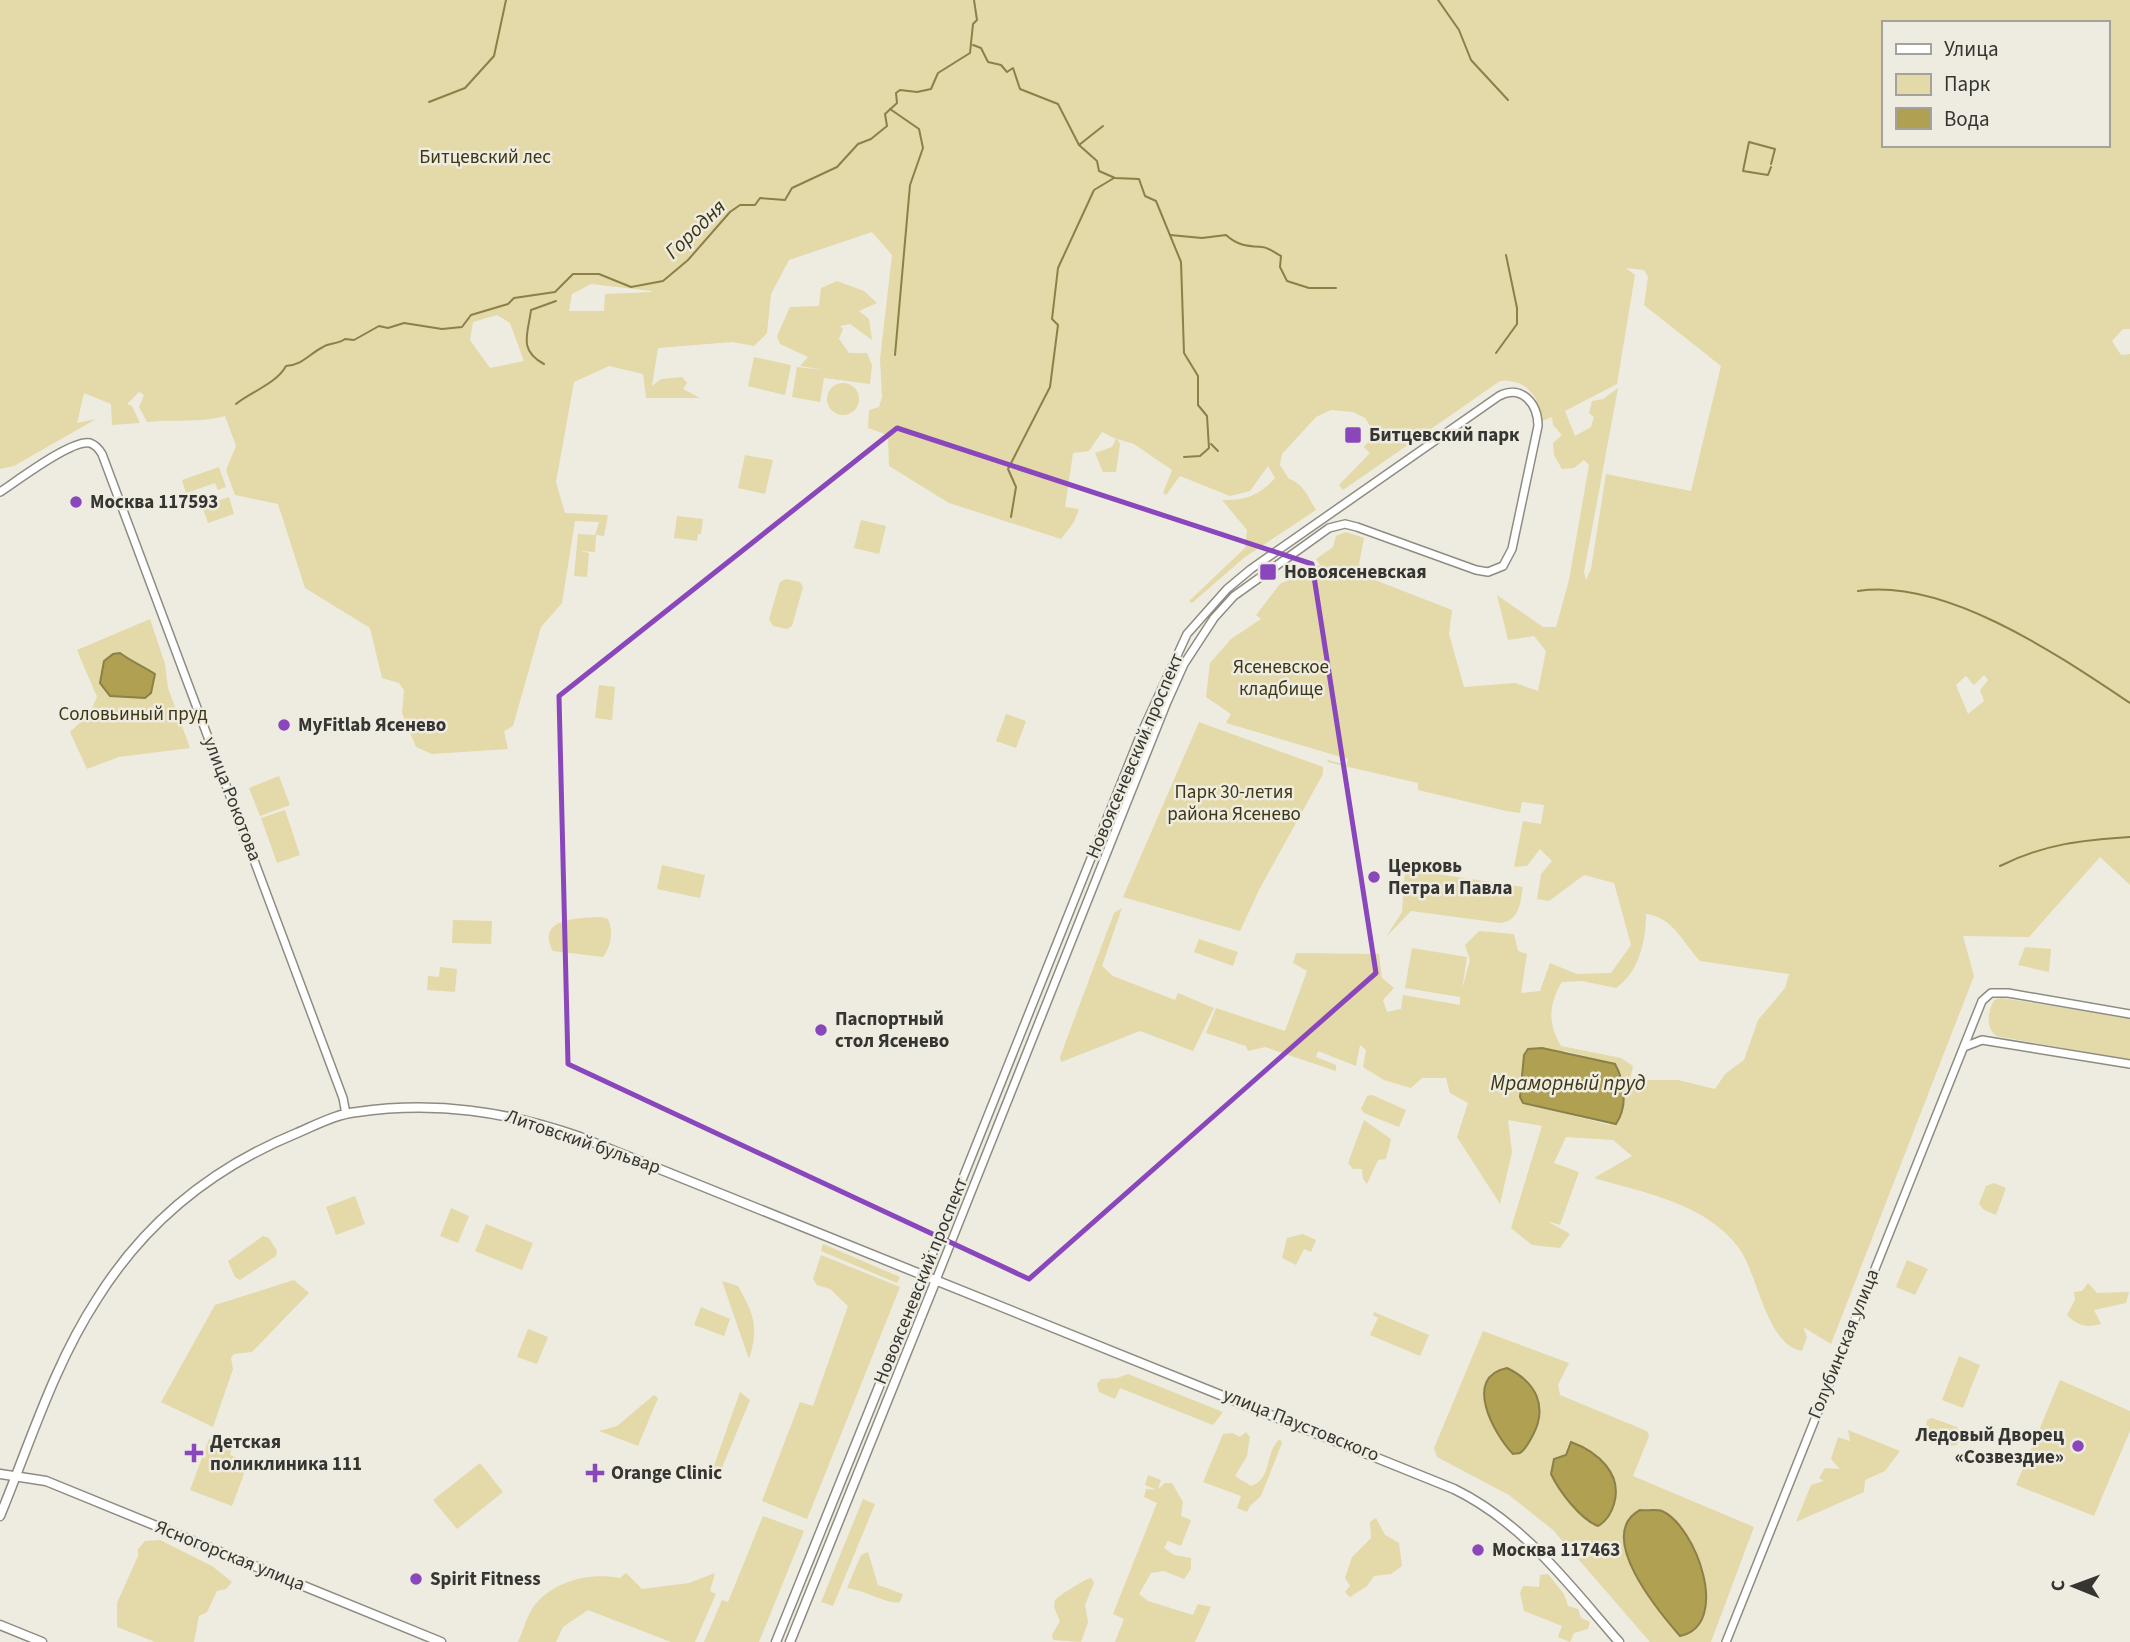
<svg xmlns="http://www.w3.org/2000/svg" width="2130" height="1642" font-family="'Source Sans 3',sans-serif">
<style>
.green{fill:#e3d9a9;fill-rule:evenodd}
.water{fill:#b0a051;stroke:#8b8047;stroke-width:2}
.lines{fill:none;stroke-linecap:round;stroke-linejoin:round}
.stream{stroke:#8b8047;stroke-width:2}
.tertiary-casing{stroke:#8e8c82;stroke-width:10}
.secondary-casing{stroke:#8e8c82;stroke-width:11}
.tertiary{stroke:#fff;stroke-width:7}
.secondary{stroke:#fff;stroke-width:8}
.marked{fill:none;stroke:#8a47bc;stroke-width:5;stroke-linejoin:round}
.poi-dot{fill:#8a47bc;stroke:#eeece1;stroke-width:2.5}
.labels{text-anchor:middle;dominant-baseline:central;stroke-width:5;stroke-linejoin:round;paint-order:stroke}
.park-label{font-size:19px;fill:#3e3714;stroke:#eeece1}
.poi-label{font-size:19px;font-weight:bold;fill:#363531;stroke:#eeece1;text-anchor:start}
.street-label{font-size:19px;fill:#363531;stroke:#eeece1}
.water-label{font-size:21px;font-style:italic;fill:#3d3613;stroke:#eeece1}
</style>
<rect width="100%" height="100%" fill="#eeece1"/>
<g class="green">
<path d="M 0,0 L 2130,0 L 2130,329 L 2123,329 L 2112,341 L 2121,355 L 2130,354 L 2130,885 L 2100,857 L 2029,937 L 1963,936 L 1974,976 L 1831,1344 L 1803,1327 L 1807,1337 L 1802,1351 C 1766,1345 1758,1274 1739,1248 C 1705,1203 1645,1193 1594,1178 L 1632,1156 L 1613,1140 L 1566,1137 L 1554,1163 L 1579,1172 L 1560,1225 L 1547,1221 L 1570,1234 L 1560,1248 L 1532,1245 L 1511,1228 L 1542,1126 L 1508,1120 L 1512,1152 L 1500,1204 L 1457,1137 L 1468,1103 L 1450,1093 L 1446,1078 L 1422,1078 L 1411,1088 L 1384,1080 L 1363,1067 L 1366,1050 L 1360,1045 L 1356,1066 L 1318,1051 L 1316,1057 L 1336,1065 L 1336,1071 L 1265,1047 L 1248,1051 L 1246,1046 L 1206,1033 L 1216,1008 L 1285,1031 L 1307,971 L 1293,963 L 1296,953 L 1379,954 L 1382,978 L 1394,988 L 1383,1000 L 1387,1012 L 1401,1009 L 1403,995 L 1460,1005 L 1460,997 L 1405,988 L 1412,948 L 1467,957 L 1462,989 L 1470,960 L 1465,945 L 1479,931 L 1514,934 L 1518,951 L 1527,954 L 1521,993 L 1540,991 L 1550,963 L 1577,974 L 1611,973 L 1631,945 L 1614,883 L 1584,875 L 1549,901 L 1537,899 L 1541,874 L 1552,861 L 1540,849 L 1527,866 L 1514,867 L 1523,821 L 1541,824 L 1544,805 L 1522,802 L 1520,813 L 1506,811 L 1418,790 L 1418,783 L 1327,762 L 1328,760 L 1347,765 L 1348,759 L 1226,723 L 1231,714 L 1206,697 L 1210,663 L 1231,639 L 1261,619 L 1256,615 L 1280,584 L 1320,565 L 1316,559 L 1333,547 L 1336,536 L 1346,532 L 1364,538 L 1359,564 L 1366,574 L 1375,580 L 1452,610 L 1449,634 L 1464,687 L 1515,683 L 1538,691 L 1546,651 L 1534,636 L 1508,640 L 1497,595 L 1543,627 L 1556,627 L 1569,580 L 1589,465 L 1584,460 L 1574,468 L 1562,469 L 1554,455 L 1553,443 L 1562,435 L 1553,425 L 1552,417 L 1542,421 C 1539,396 1527,379 1500,381 L 1343,490 L 1339,485 L 1370,453 L 1364,447 L 1375,434 L 1365,418 L 1353,412 L 1331,410 L 1316,417 L 1282,454 L 1280,465 L 1289,479 C 1303,483 1308,497 1316,510 L 1245,557 L 1192,603 L 1189,601 L 1245,548 L 1247,530 L 1222,500 C 1245,501 1260,495 1275,478 L 1268,466 L 1250,491 L 1230,496 L 1180,476 L 1166,495 L 1163,493 L 1172,470 L 1134,444 L 1117,439 L 1120,444 L 1116,472 L 1103,472 L 1095,453 L 1112,447 L 1116,439 L 1102,432 L 1089,451 L 1073,453 L 1065,507 L 1079,509 L 1074,522 L 1061,539 L 949,503 L 889,466 L 888,435 L 868,428 L 869,410 L 879,407 L 882,397 L 880,359 L 892,255 L 872,232 L 789,260 L 771,294 L 767,333 L 754,346 L 732,342 L 658,348 L 652,386 L 661,379 L 682,377 L 687,383 L 683,389 L 700,398 L 646,398 L 643,374 L 609,366 L 574,382 L 556,482 L 565,513 L 608,515 L 604,536 L 596,535 L 595,552 L 580,551 L 589,553 L 587,577 L 574,576 L 578,534 L 595,535 L 599,522 L 575,521 L 562,603 L 541,627 L 513,726 L 504,731 L 508,749 L 432,754 L 416,747 L 402,713 L 404,690 L 399,683 L 382,678 L 370,628 L 305,588 L 278,504 L 235,495 L 226,470 L 236,446 L 225,416 C 200,423 173,419 147,422 L 139,407 L 144,395 L 139,392 L 127,404 L 132,406 L 140,423 L 112,425 L 111,404 L 84,393 L 77,423 L 96,419 L 14,466 L 0,469 ZM 1883,23 L 2107,23 L 2107,145 L 1883,145 ZM 1626,268 L 1644,270 L 1648,277 L 1644,305 L 1721,366 L 1691,491 L 1606,474 L 1591,569 L 1586,580 L 1584,572 L 1618,388 L 1603,399 L 1592,401 L 1589,413 L 1594,417 L 1591,427 L 1575,436 L 1565,411 L 1617,384 L 1635,275 ZM 591,284 L 651,291 L 652,292 L 605,294 L 604,311 L 569,311 L 572,294 ZM 497,315 L 510,323 L 524,361 L 490,368 L 470,340 L 473,322 ZM 1984,675 L 1988,680 L 1980,690 L 1984,701 L 1968,714 L 1956,685 L 1966,676 L 1974,685 ZM 1646,914 C 1673,917 1683,943 1700,961 L 1789,974 L 1785,988 L 1758,1020 L 1744,1060 L 1725,1074 L 1715,1089 L 1678,1080 L 1630,1080 L 1633,1066 L 1621,1058 L 1561,1046 C 1548,1024 1548,1005 1562,982 L 1582,981 L 1616,988 C 1639,972 1646,941 1646,914 ZM 1565,1051 L 1615,1064 L 1621,1075 L 1610,1125 L 1523,1103 Z"/>
<polygon points="837,281 864,291 877,303 859,311 869,319 872,340 850,324 840,326 843,329 839,339 849,353 867,353 872,365 870,384 824,378 820,402 792,397 797,367 825,370 800,366 808,357 780,344 777,336 790,307 819,306 821,288"/>
<polygon points="754,357 791,365 785,395 748,386"/>
<circle cx="843" cy="399" r="16"/>
<polygon points="745,455 773,460 765,494 738,488"/>
<polygon points="219,467 226,487 218,490 215,483 186,493 182,480"/>
<polygon points="229,497 234,514 208,523 202,506"/>
<polygon points="677,516 703,519 701,534 698,534 697,541 674,538"/>
<polygon points="861,520 886,526 879,554 854,548"/>
<polygon points="786,579 800,582 803,587 792,626 787,629 773,626 769,619 780,582"/>
<polygon points="150,619 165,664 168,688 190,748 119,757 87,769 70,732 90,713 97,697 77,650"/>
<polygon points="599,685 615,687 612,720 595,718"/>
<polygon points="1006,714 1026,721 1016,748 996,741"/>
<polygon points="1199,722 1323,767 1323,774 1260,888 1240,931 1123,897"/>
<polygon points="279,776 290,805 260,816 249,788"/>
<polygon points="285,810 300,855 277,863 261,818"/>
<polygon points="662,865 705,875 700,898 657,889"/>
<path d="M 1405,869 L 1523,887 C 1520,903 1520,920 1501,923 L 1411,911 L 1386,937 L 1402,912 Z"/>
<polygon points="1122,908 1102,966 1113,976 1175,1000 1178,993 1214,1008 1193,1051 1140,1031 1061,1062 1060,1057 1114,913"/>
<path d="M 601,917 L 608,919 C 614,932 611,946 603,957 L 553,951 C 535,917 581,918 601,917 Z"/>
<polygon points="453,920 492,921 491,944 452,943"/>
<polygon points="1199,939 1238,952 1233,966 1194,952"/>
<polygon points="2025,947 2051,949 2049,972 2018,965"/>
<polygon points="440,967 457,969 455,992 427,990 428,976 439,977"/>
<path d="M 2002,998 L 2130,1018 L 2130,1060 L 1996,1036 C 1985,1026 1988,1012 1994,1000 Z"/>
<polygon points="1372,1095 1406,1110 1399,1127 1364,1113 1361,1109 1367,1096"/>
<polygon points="1364,1120 1391,1139 1386,1159 1378,1160 1367,1184 1363,1179 1362,1169 1353,1169 1348,1163"/>
<polygon points="1994,1183 2006,1188 1996,1215 1984,1210 1979,1204 1986,1186"/>
<polygon points="355,1196 365,1224 336,1235 326,1207"/>
<polygon points="451,1208 469,1216 458,1243 440,1236"/>
<polygon points="486,1224 533,1243 522,1270 475,1251"/>
<polygon points="1303,1234 1316,1240 1311,1252 1304,1249 1296,1265 1282,1258 1287,1238"/>
<polygon points="263,1236 269,1238 277,1251 276,1256 240,1280 235,1277 228,1261"/>
<polygon points="823,1244 900,1277 897,1283 821,1251"/>
<polygon points="821,1255 900,1287 807,1519 762,1501 800,1402 813,1406 848,1306 830,1289 817,1285 813,1279"/>
<polygon points="1907,1260 1928,1269 1915,1295 1896,1287"/>
<polygon points="294,1280 309,1293 252,1352 234,1354 231,1358 233,1369 213,1427 161,1402 215,1305"/>
<path d="M 722,1281 L 738,1286 C 754,1314 759,1328 749,1359 Z"/>
<path d="M 2088,1283 L 2097,1293 L 2129,1292 L 2126,1303 L 2094,1310 L 2101,1324 C 2086,1328 2078,1326 2067,1315 L 2075,1300 L 2074,1292 L 2082,1291 Z"/>
<polygon points="701,1307 730,1319 724,1336 694,1325"/>
<polygon points="1374,1312 1429,1335 1420,1356 1370,1335 1378,1318 1373,1315"/>
<polygon points="528,1329 548,1337 537,1364 517,1357"/>
<polygon points="1483,1331 1569,1363 1558,1385 1560,1395 1647,1431 1649,1436 1633,1476 1754,1527 1711,1642 1650,1642 1553,1530 1509,1495 1437,1457 1434,1448"/>
<polygon points="1959,1356 1980,1365 1963,1408 1942,1400"/>
<polygon points="1128,1374 1223,1412 1213,1425 1120,1388 1115,1399 1099,1392 1097,1384 1101,1379 1117,1378"/>
<polygon points="2060,1380 2130,1411 2130,1431 2094,1516 2016,1485"/>
<polygon points="740,1392 750,1400 719,1475 714,1479 692,1471 693,1469 711,1474"/>
<polygon points="654,1395 658,1398 638,1446 599,1431 617,1426"/>
<polygon points="1932,1418 1957,1427 1960,1434 1957,1445 1950,1446 1924,1436 1927,1420"/>
<polygon points="1848,1430 1900,1451 1885,1471 1865,1480 1864,1492 1796,1522 1811,1485 1824,1481 1819,1478 1825,1468 1840,1469 1831,1459 1838,1437 1850,1441"/>
<path d="M 1246,1432 L 1250,1437 L 1247,1456 L 1235,1476 L 1251,1486 C 1273,1479 1264,1452 1280,1439 L 1282,1443 L 1261,1496 L 1250,1506 L 1247,1512 L 1237,1508 L 1241,1496 L 1203,1482 L 1223,1434 L 1232,1433 L 1240,1437 Z"/>
<polygon points="209,1439 232,1448 230,1455 248,1463 232,1506 190,1490"/>
<polygon points="480,1463 503,1492 457,1529 433,1500"/>
<polygon points="1148,1475 1161,1480 1158,1489 1165,1483 1172,1483 1183,1502 1181,1516 1191,1520 1181,1546 1168,1541 1170,1536 1164,1548 1174,1555 1191,1558 1191,1569 1184,1579 1164,1571 1151,1573 1139,1594 1148,1601 1193,1615 1198,1604 1211,1607 1195,1642 1115,1642 1124,1619 1113,1614 1157,1503 1144,1497 1146,1489 1157,1490 1145,1485"/>
<polygon points="863,1499 875,1504 833,1606 821,1602"/>
<polygon points="763,1516 804,1531 759,1642 704,1642 722,1600 728,1602"/>
<polygon points="1376,1518 1385,1535 1399,1543 1402,1566 1391,1574 1374,1576 1367,1586 1350,1597 1345,1592 1350,1586 1345,1578 1352,1557 1371,1538 1370,1522"/>
<polygon points="160,1540 212,1566 232,1582 226,1589 217,1591 207,1612 199,1616 194,1642 155,1642 117,1627 117,1603 138,1556 138,1549 145,1541"/>
<path d="M 868,1552 L 878,1585 L 903,1594 L 900,1602 C 889,1605 864,1590 847,1588 L 861,1555 Z"/>
<path d="M 626,1573 L 642,1589 L 689,1583 L 715,1573 L 710,1591 L 716,1594 L 695,1642 L 671,1642 L 588,1610 L 563,1627 L 556,1642 L 518,1642 C 523,1631 527,1615 534,1606 C 553,1581 590,1572 620,1578 Z"/>
<polygon points="1548,1574 1564,1594 1568,1606 1578,1609 1581,1618 1590,1622 1588,1629 1574,1633 1570,1642 1558,1637 1562,1626 1524,1611 1520,1593 1523,1586 1539,1587 1540,1575"/>
<path d="M 1091,1578 L 1094,1583 L 1085,1605 L 1088,1622 L 1081,1642 L 1053,1640 L 1052,1635 L 1060,1621 L 1054,1607 L 1055,1600 C 1061,1594 1085,1579 1091,1578 Z"/>
</g>
<g class="water">
<path d="M 120,653 C 132,662 143,666 155,674 L 151,693 L 145,698 L 110,696 L 100,683 L 104,661 L 113,654 Z"/>
<path d="M 1542,1048 L 1615,1064 C 1625,1082 1628,1106 1616,1124 L 1523,1103 L 1520,1097 L 1524,1055 L 1528,1049 Z"/>
<path d="M 1507,1368 C 1536,1382 1548,1406 1533,1435 C 1529,1442 1526,1449 1520,1453 L 1513,1454 C 1494,1434 1462,1377 1507,1368 Z"/>
<path d="M 1571,1442 C 1598,1452 1623,1474 1614,1504 C 1611,1514 1607,1521 1598,1526 C 1580,1519 1559,1491 1551,1474 L 1554,1459 L 1566,1455 Z"/>
<path d="M 1640,1510 C 1646,1511 1656,1509 1662,1511 C 1696,1526 1732,1625 1680,1636 C 1659,1612 1594,1535 1640,1510 Z"/>
</g>
<g class="lines">
<g class="stream">
<polyline points="1438,0 1459,30 1471,60 1508,100"/>
<polyline points="973,45 981,48 988,62 1001,65 1007,72 1013,68 1020,89 1058,104 1079,145 1097,161 1099,171 1115,178 1139,179 1145,196 1156,201 1181,262 1184,353 1198,376 1198,405 1207,416 1209,448 1200,456 1184,457"/>
<polyline points="429,102 465,88 494,56 506,0"/>
<polyline points="890,109 919,129 923,148 910,185 895,355"/>
<polyline points="1079,145 1103,126"/>
<polyline points="1771,167 1768,175 1743,171 1749,142 1775,149 1771,164"/>
<path d="M 1170,235 L 1202,238 L 1226,235 C 1238,246 1248,246 1262,247 C 1268,247 1275,253 1281,256 L 1280,267 L 1287,281 L 1309,288 L 1336,288"/>
<polyline points="1496,353 1517,324 1517,308 1506,255"/>
<path d="M 544,364 C 518,350 528,334 531,310 L 556,301"/>
<path d="M 236,404 C 251,392 277,383 286,366 C 303,365 309,354 323,347 C 330,342 337,345 345,339 L 354,340 L 379,326 L 388,328 L 404,323 L 442,329 L 462,327 L 471,315 L 508,304 L 514,298 L 555,292 L 573,274 L 599,274 L 631,287 L 663,281 L 688,260 L 730,212 L 740,205 L 755,205 L 760,198 L 785,200 L 792,188 L 837,167 L 858,144 L 871,139 L 887,126 L 885,114 L 897,103 L 896,93 L 900,90 L 917,92 L 931,89 L 938,73 L 970,53 L 973,24 L 977,20 L 974,0"/>
<polyline points="1211,444 1218,451"/>
<polyline points="1011,517 1016,487 1008,469 1050,387 1058,325 1052,319 1058,268 1094,190 1114,178"/>
<path d="M 1858,591 C 1946,578 2058,655 2130,703"/>
<path d="M 2000,866 C 2044,844 2082,840 2130,837"/>
</g>
<defs>
<g id="tertiary">
<path d="M 0,492 C 17,481 72,439 90,443 C 96,445 99,449 102,454 L 343,1098 L 346,1114"/>
<polyline points="1964,1047 1982,1040 2130,1064"/>
<path d="M 924,1275 L 1140,736 L 1187,634 L 1227,589 L 1251,569 L 1499,396 C 1522,384 1538,404 1538,426 L 1512,549 L 1503,566 L 1488,572 L 1476,570 L 1357,527 L 1345,524 L 1329,528 L 1234,596 L 1214,618 L 1184,664 L 1167,702 L 936,1280"/>
<polyline points="1726,1642 1982,1001 1991,993 2008,993 2130,1014"/>
</g>
<g id="secondary">
<polyline points="0,1474 46,1481 441,1642"/>
<path d="M 0,1516 C 30,1443 54,1365 97,1299 C 145,1222 214,1167 297,1133 C 316,1125 336,1114 357,1112 C 435,1101 506,1111 580,1137 L 1454,1489 C 1524,1523 1569,1585 1619,1642"/>
<polyline points="0,1625 42,1642"/>
<polyline points="776,1642 924,1275"/>
<polyline points="790,1642 936,1280"/>
</g>
</defs>
<use href="#tertiary" class="tertiary-casing"/>
<use href="#secondary" class="secondary-casing"/>
<use href="#tertiary" class="tertiary"/>
<use href="#secondary" class="secondary"/>
</g>
<path class="marked" d="M 897,428 L 1312,564 L 1376,973 L 1029,1279 L 568,1064 L 559,696 Z"/>
<g class="poi-dot">
<rect x="1344" y="426" width="18" height="18" rx="3.5"/>
<circle cx="76" cy="502" r="7"/>
<rect x="1259" y="563" width="18" height="18" rx="3.5"/>
<circle cx="284" cy="725" r="7"/>
<circle cx="1374" cy="877" r="7"/>
<circle cx="821" cy="1030" r="7"/>
<circle cx="2078" cy="1446" r="7"/>
<path d="M190.5 1442.5h7v7h7v7h-7v7h-7v-7h-7v-7h7z"/>
<path d="M591.5 1462.5h7v7h7v7h-7v7h-7v-7h-7v-7h7z"/>
<circle cx="1478" cy="1550" r="7"/>
<circle cx="416" cy="1579" r="7"/>
</g>
<g class="labels">
<g class="park-label">
<text x="485" y="157">Битцевский лес</text>
<text x="1281" y="667">Ясеневское<tspan x="1281" dy="22">кладбище</tspan></text>
<text x="133" y="714">Соловьиный пруд</text>
<text x="1234" y="792">Парк 30-летия<tspan x="1234" dy="22">района Ясенево</tspan></text>
</g>
<g class="poi-label">
<text x="1369" y="435">Битцевский парк</text>
<text x="90" y="502">Москва 117593</text>
<text x="1284" y="572">Новоясеневская</text>
<text x="298" y="725">MyFitlab Ясенево</text>
<text x="1388" y="866">Церковь<tspan x="1388" dy="22">Петра и Павла</tspan></text>
<text x="835" y="1019">Паспортный<tspan x="835" dy="22">стол Ясенево</tspan></text>
<text x="2064" y="1435" text-anchor="end">Ледовый Дворец<tspan x="2064" dy="22">«Созвездие»</tspan></text>
<text x="210" y="1442">Детская<tspan x="210" dy="22">поликлиника 111</tspan></text>
<text x="611" y="1473">Orange Clinic</text>
<text x="1492" y="1550">Москва 117463</text>
<text x="430" y="1579">Spirit Fitness</text>
</g>
<g class="street-label">
<text transform="translate(1135 756) rotate(-67)">Новоясеневский проспект</text>
<text transform="translate(232 799) rotate(69)">улица Рокотова</text>
<text transform="translate(583 1142) rotate(19)">Литовский бульвар</text>
<text transform="translate(921 1281) rotate(-68)">Новоясеневский проспект</text>
<text transform="translate(1844 1344) rotate(-68)">Голубинская улица</text>
<text transform="translate(1301 1425) rotate(22)">улица Паустовского</text>
<text transform="translate(230 1556) rotate(22)">Ясногорская улица</text>
</g>
<g class="water-label">
<text transform="translate(695 229) rotate(-44)">Городня</text>
<text x="1568" y="1083">Мраморный пруд</text>
</g>
</g>
<rect x="1882" y="21" width="228" height="126" fill="#eeece1" stroke="#a4a39b" stroke-width="2"/>
<rect x="1896" y="44" width="35" height="10" fill="#ffffff" stroke="#a4a39b" stroke-width="2"/>
<text x="1944" y="56" font-size="21" fill="#363531">Улица</text>
<rect x="1896" y="74" width="35" height="21" fill="#e3d9a9" stroke="#a4a39b" stroke-width="2"/>
<text x="1944" y="91" font-size="21" fill="#363531">Парк</text>
<rect x="1896" y="108" width="35" height="21" fill="#b0a051" stroke="#a4a39b" stroke-width="2"/>
<text x="1944" y="126" font-size="21" fill="#363531">Вода</text>
<g transform="translate(2074 1586) rotate(271)" stroke="#eeece1" stroke-width="5" paint-order="stroke">
<path d="M0-5L12 26L0 18L-12 26Z" fill="#363531"/>
<text y="-10" font-size="19" font-weight="bold" text-anchor="middle" fill="#363531">С</text>
</g>
</svg>
